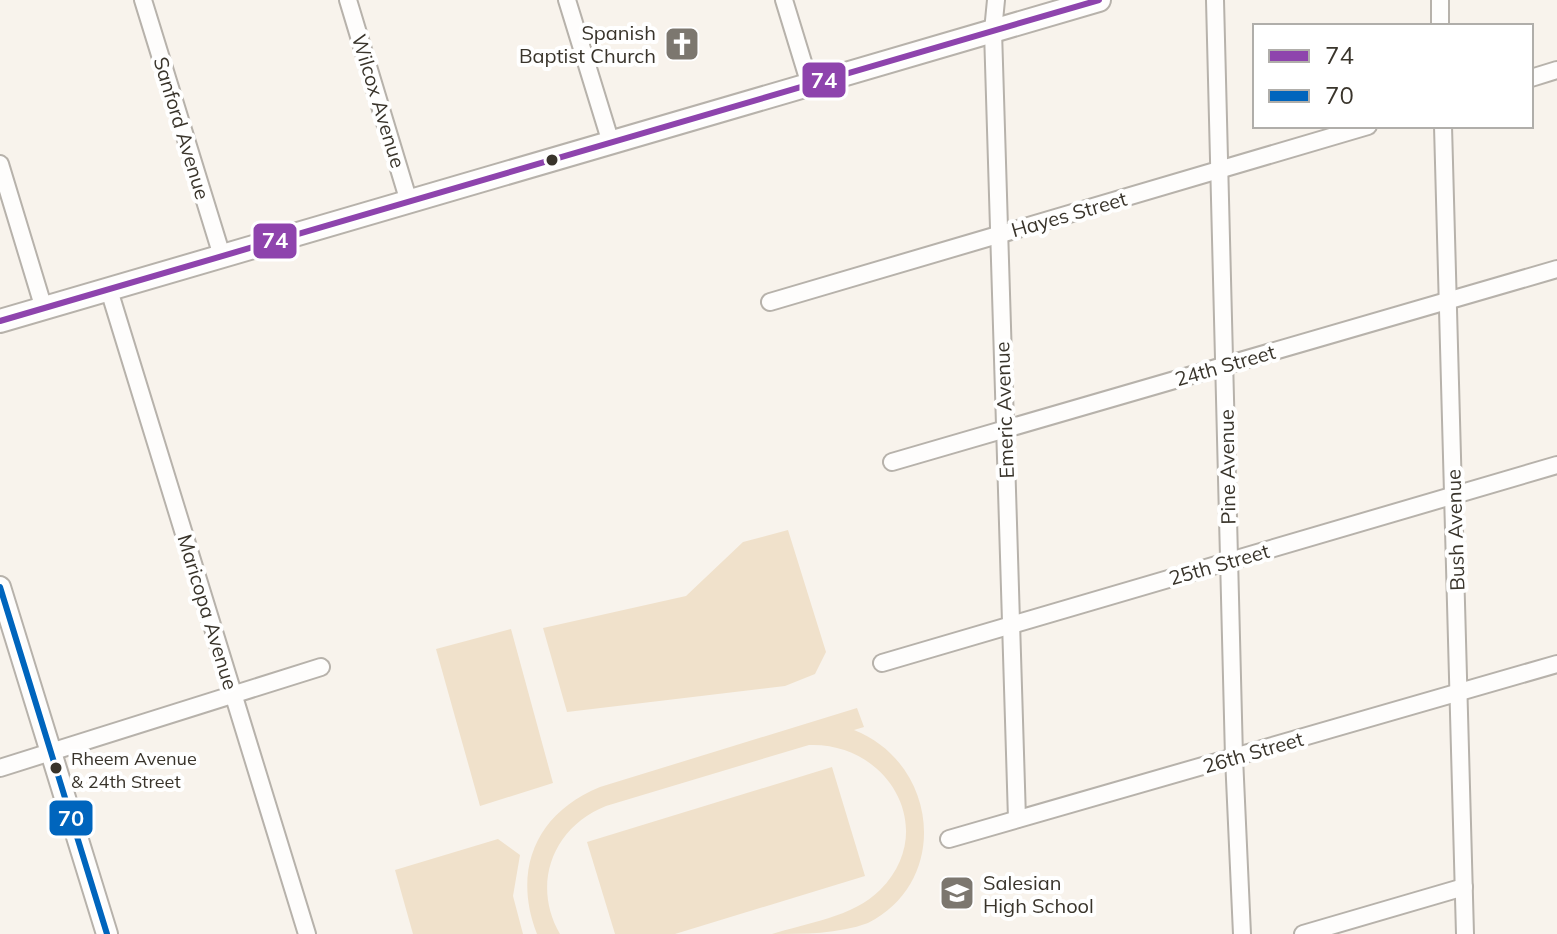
<svg xmlns="http://www.w3.org/2000/svg" width="1557" height="934" font-family="Mulish,sans-serif">
<style>
.green{fill:#f0e1cb}
.lines{fill:none;stroke-linecap:round;stroke-linejoin:round}
.minor-casing{stroke:#b7b2ab;stroke-width:20}
.tertiary-casing{stroke:#b7b2ab;stroke-width:24}
.secondary-casing{stroke:#b7b2ab;stroke-width:26}
.minor{stroke:#fefdfc;stroke-width:16}
.tertiary{stroke:#fefdfc;stroke-width:20}
.secondary{stroke:#fefdfc;stroke-width:22}
.bus-1-casing{stroke:#fff;stroke-width:12}
.bus-2-casing{stroke:#fff;stroke-width:12}
.bus-1{stroke:#8e44ad;stroke-width:6}
.bus-2{stroke:#0065bd;stroke-width:6}
.bus-dot{fill:#39342b;stroke:#fff;stroke-width:3}
.labels{text-anchor:middle;dominant-baseline:central;stroke-width:8;stroke-linejoin:round;paint-order:stroke}
.bus-label{font-size:18px;fill:#39342b;stroke:#fff;text-anchor:start}
.poi-label{font-size:20px;fill:#39342b;stroke:#fff;text-anchor:end}
.street-label{font-size:20px;fill:#39342b;stroke:#fff}
.line-badge{stroke:#fff;stroke-width:3}
.badge-label{font-size:22px;text-anchor:middle;font-weight:bold;fill:#fff}
</style>
<rect width="100%" height="100%" fill="#f8f3ec"/>
<g class="green">
<polygon points="788,530 826,652 815,674 785,686 567,712 543,628 686,596 743,542"/>
<polygon points="511,629 553,783 480,806 436,649"/>
<path d="M 857,708 L 864,727 L 854,730 C 938,763 951,881 868,923 C 838,934 804,934 772,934 C 807,923 853,917 880,890 C 940,830 888,742 809,745 L 606,806 C 553,827 531,884 560,934 L 537,934 C 512,870 536,813 600,787 Z"/>
<polygon points="832,767 865,876 675,934 615,934 587,842"/>
<polygon points="498,839 520,855 513,896 523,934 413,934 395,870"/>
</g>
<g class="lines">
<defs>
<g id="minor">
<polyline points="143,0 222,256"/>
<polyline points="348,0 409,202"/>
<polyline points="567,0 611,143"/>
<polyline points="784,0 810,85"/>
<polyline points="996,0 993,31 1017,819"/>
<polyline points="1215,0 1234,757 1242,934"/>
<polyline points="1440,0 1440,26"/>
<polyline points="1531,78 1557,70"/>
<polyline points="1443,126 1465,934"/>
<polyline points="0,164 44,309"/>
<polyline points="109,290 307,934"/>
<polyline points="770,302 1368,126"/>
<polyline points="892,462 1557,269"/>
<polyline points="882,663 1557,465"/>
<polyline points="0,768 321,667"/>
<polyline points="949,839 1557,664"/>
<polyline points="1303,934 1464,887"/>
</g>
<polyline id="tertiary" points="0,587 107,934"/>
<polyline id="secondary" points="0,321 1099,0"/>
</defs>
<use href="#minor" class="minor-casing"/>
<use href="#tertiary" class="tertiary-casing"/>
<use href="#secondary" class="secondary-casing"/>
<use href="#minor" class="minor"/>
<use href="#tertiary" class="tertiary"/>
<use href="#secondary" class="secondary"/>
<defs>
<polyline id="bus-1" points="0,321 1099,0"/>
<polyline id="bus-2" points="0,587 107,934"/>
</defs>
<use href="#bus-1" class="bus-1-casing"/>
<use href="#bus-2" class="bus-2-casing"/>
<use href="#bus-1" class="bus-1"/>
<use href="#bus-2" class="bus-2"/>
</g>
<defs>
<symbol id="church-square" viewBox="-11 -11 22 22"><rect x="-9" y="-9" width="18" height="18" rx="4" fill="#7c776f" stroke="#fff"/><path d="M-1.2-6h2.4v3.5h3.3v2.4h-3.3V6h-2.4V-.1h-3.3v-2.4h3.3Z" fill="#fff"/></symbol>
<symbol id="school-square" viewBox="-11 -11 22 22"><rect x="-9" y="-9" width="18" height="18" rx="4" fill="#7c776f" stroke="#fff"/><path d="M0-5L7-2L0 1L-7-2ZM-4 1L0 2.5L4 1V4Q0 6-4 4Z" fill="#fff"/></symbol>
</defs>
<g fill-rule="evenodd">
<use href="#church-square" x="662" y="24" width="40" height="40"/>
<use href="#school-square" x="937" y="873" width="40" height="40"/>
</g>
<g class="bus-dot">
<circle cx="552" cy="160" r="7"/>
<circle cx="56" cy="768" r="7"/>
</g>
<g class="labels">
<g class="bus-label">
<text x="71" y="758">Rheem Avenue<tspan x="71" dy="23">&amp; 24th Street</tspan></text>
</g>
<g class="poi-label">
<text x="656" y="32">Spanish<tspan x="656" dy="23">Baptist Church</tspan></text>
<text x="983" y="882" text-anchor="start">Salesian<tspan x="983" dy="23">High School</tspan></text>
</g>
<g class="street-label">
<text transform="translate(379 101) rotate(73)">Wilcox Avenue</text>
<text transform="translate(182 128) rotate(73)">Sanford Avenue</text>
<text transform="translate(1069 214) rotate(-16)">Hayes Street</text>
<text transform="translate(1225 365) rotate(-16)">24th Street</text>
<text transform="translate(1004 410) rotate(-92)">Emeric Avenue</text>
<text transform="translate(1227 467) rotate(-91)">Pine Avenue</text>
<text transform="translate(1455 530) rotate(-92)">Bush Avenue</text>
<text transform="translate(1219 564) rotate(-16)">25th Street</text>
<text transform="translate(208 612) rotate(73)">Maricopa Avenue</text>
<text transform="translate(1253 752) rotate(-16)">26th Street</text>
</g>
</g>
<g class="line-badge">
<rect x="801" y="61" width="46" height="38" rx="8" fill="#8e44ad"/>
<rect x="252" y="222" width="46" height="38" rx="8" fill="#8e44ad"/>
<rect x="48" y="799" width="46" height="38" rx="8" fill="#0065bd"/>
</g>
<g class="badge-label">
<text x="824" y="88">74</text>
<text x="275" y="248">74</text>
<text x="71" y="826">70</text>
</g>
<rect x="1253" y="24" width="280" height="104" fill="#ffffff" stroke="#b0aeaa" stroke-width="2"/>
<rect x="1269" y="50" width="40" height="12" fill="#8e44ad" stroke="#b0aeaa" stroke-width="2"/>
<text x="1325" y="64" font-size="24" fill="#39342b">74</text>
<rect x="1269" y="90" width="40" height="12" fill="#0065bd" stroke="#b0aeaa" stroke-width="2"/>
<text x="1325" y="104" font-size="24" fill="#39342b">70</text>
</svg>
